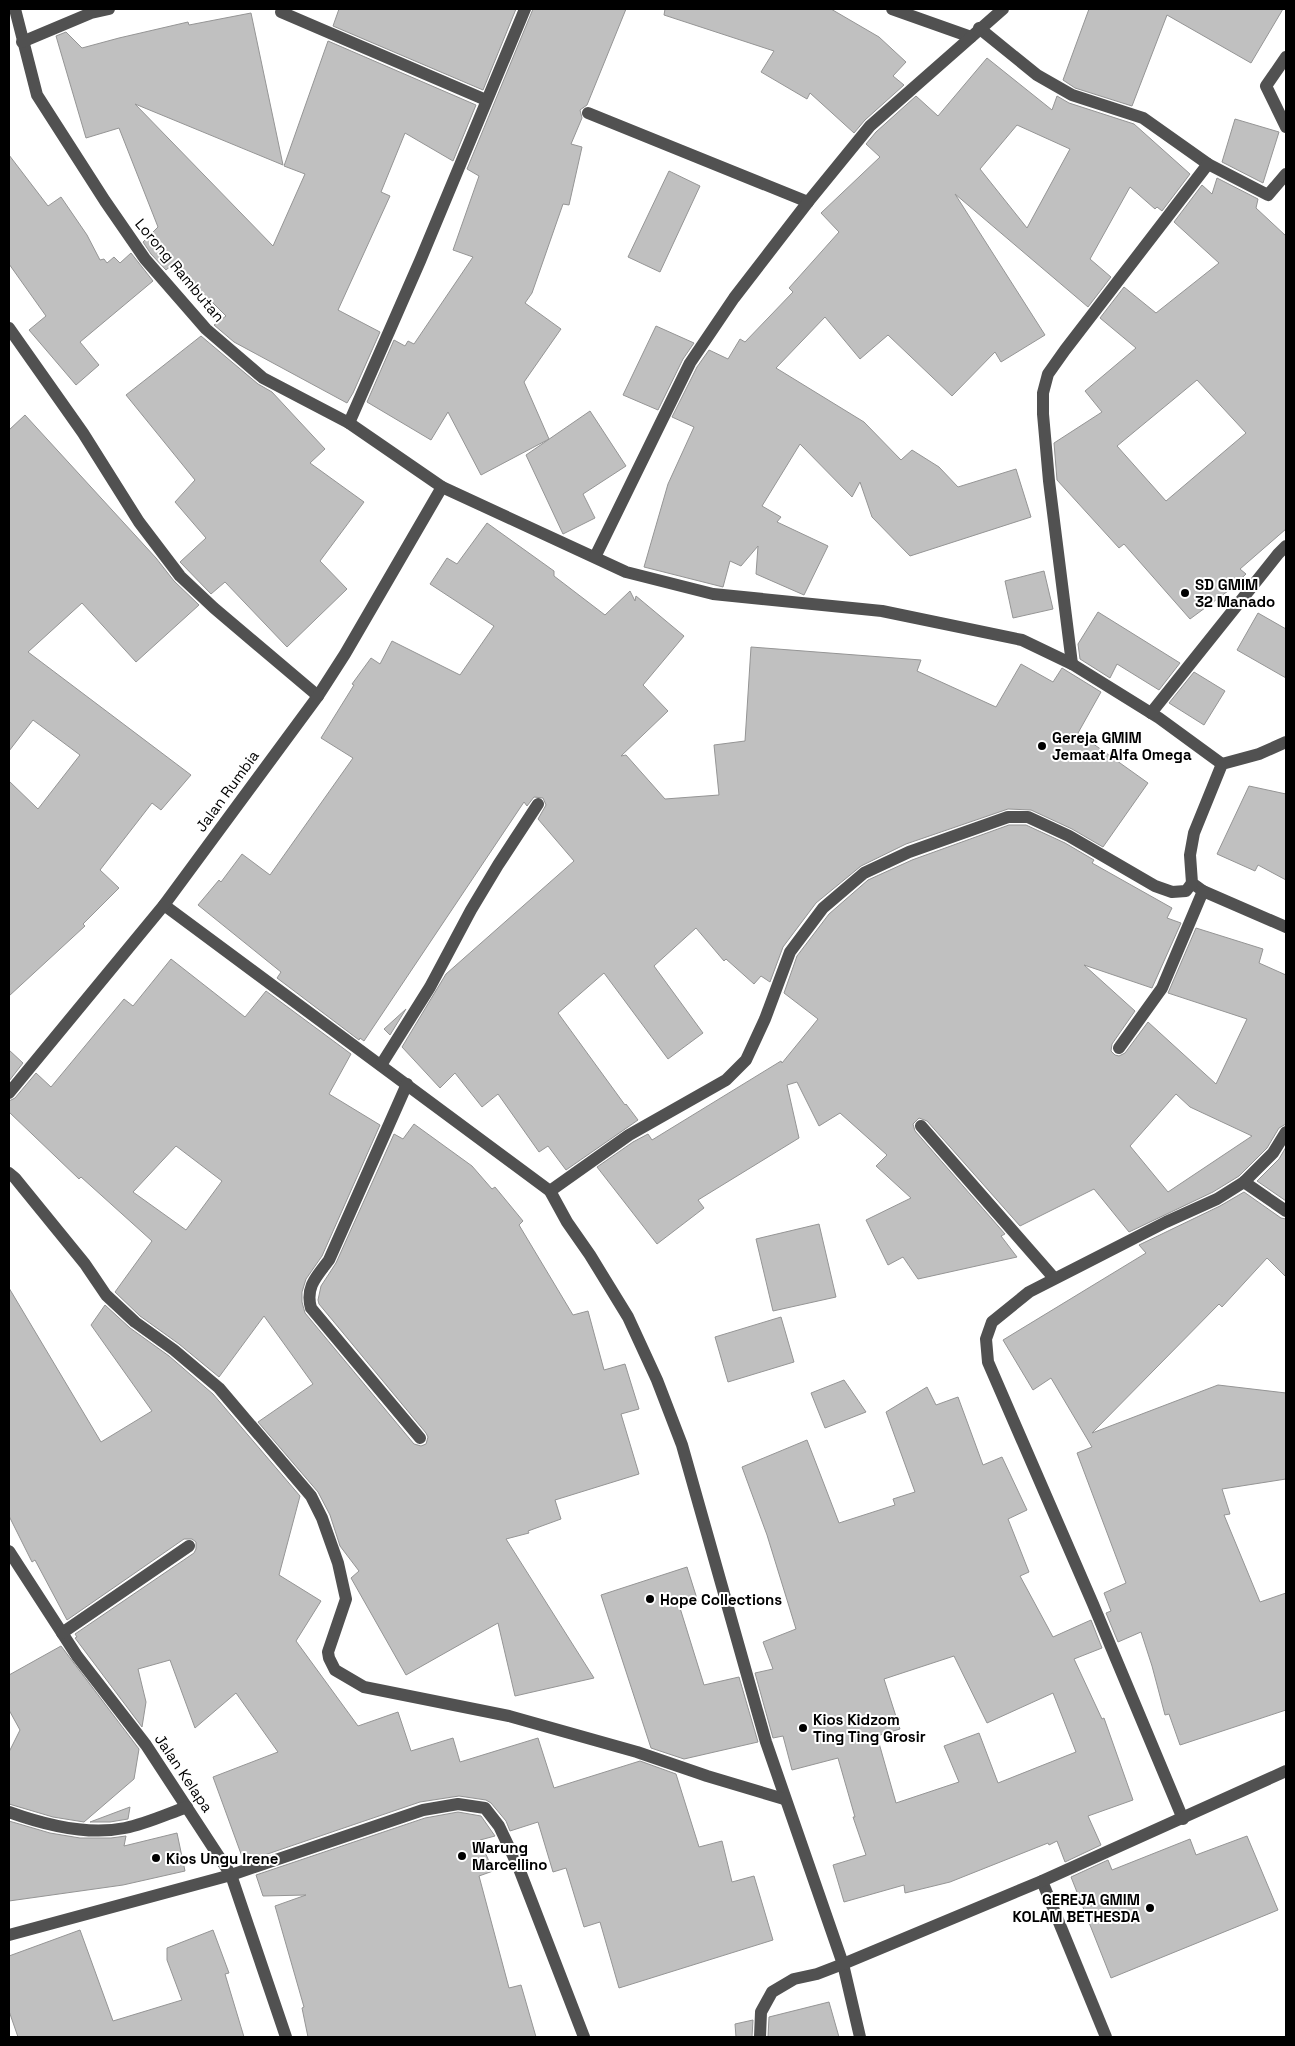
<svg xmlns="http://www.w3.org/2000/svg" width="1295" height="2046" font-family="'Space Grotesk',sans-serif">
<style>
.building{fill:#c0c0c0;stroke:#959595;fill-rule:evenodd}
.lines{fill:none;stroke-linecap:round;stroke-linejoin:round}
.minor{stroke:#515151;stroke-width:12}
.poi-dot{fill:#000;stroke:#fff;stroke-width:2}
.labels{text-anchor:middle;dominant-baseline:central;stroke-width:4;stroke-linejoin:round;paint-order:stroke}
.street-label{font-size:15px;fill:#000;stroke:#fff}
.poi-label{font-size:15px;font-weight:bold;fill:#000;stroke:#fff;text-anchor:start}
</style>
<rect width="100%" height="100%" fill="#fff"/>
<g class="building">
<polygon points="339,9 516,9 483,90 333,26"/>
<polygon points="533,9 626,9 587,105 580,110 582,118 571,144 582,147 569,205 563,204 532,293 525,303 561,329 524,382 549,439 481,475 448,412 431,440 367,402 394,340 405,346 408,341 414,344 473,257 453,250 479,176 467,169"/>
<polygon points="665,9 831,9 879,37 906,62 893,76 904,85 865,120 854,133 810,93 807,99 761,72 774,51 664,15"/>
<polygon points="1089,9 1283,9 1251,63 1167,15 1132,106 1075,88 1063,80"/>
<polygon points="251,13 283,165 135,104 273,246 305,174 284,166 328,41 476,105 453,161 405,133 381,192 390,196 338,310 380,332 353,393 347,403 234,342 214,325 226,316 201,291 172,265 166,270 151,254 143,242 158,227 119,128 86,138 56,36 66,32 82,48 119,38 188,22 189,25"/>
<path d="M 987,58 L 1052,110 L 1057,96 L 1069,103 L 1134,124 L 1190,174 L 1162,211 L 1157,207 L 1155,209 L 1130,187 L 1090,259 L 1111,277 L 1088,307 L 955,194 L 1045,335 L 1001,362 L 995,352 L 952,396 L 888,335 L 860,359 L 825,317 L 776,368 L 864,422 L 901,460 L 912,450 L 939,467 L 958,487 L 1016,469 L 1031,517 L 910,556 L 872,517 L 860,482 L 852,497 L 800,444 L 762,506 L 781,517 L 777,522 L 828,546 L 804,595 L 756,574 L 758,546 L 741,566 L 730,561 L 723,587 L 644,567 L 668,484 L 694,427 L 672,417 L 697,367 L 709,350 L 728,359 L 740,339 L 745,342 L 793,292 L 789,288 L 839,232 L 821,213 L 880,157 L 866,144 L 876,132 L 916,96 L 938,116 ZM 1017,125 L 1070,149 L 1027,228 L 980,169 Z"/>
<polygon points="1235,119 1279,132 1263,183 1222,162"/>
<polygon points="9,155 48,206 61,197 87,235 100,260 104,259 107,263 114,257 120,263 131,253 153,281 80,342 99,365 76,385 29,330 46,316 9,264"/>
<polygon points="669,171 700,186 660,272 628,257"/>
<path d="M 1217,178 L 1258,199 L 1256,208 L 1286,236 L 1286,529 L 1240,569 L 1246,574 L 1228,591 L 1190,619 L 1124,544 L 1119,548 L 1057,480 L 1054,443 L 1102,412 L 1085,391 L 1136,348 L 1100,318 L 1124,287 L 1156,313 L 1219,263 L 1174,222 L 1202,185 L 1212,194 ZM 1197,380 L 1246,433 L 1166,501 L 1117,446 Z"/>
<polygon points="656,326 694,343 683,359 658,410 623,395"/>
<polygon points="201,336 258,384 272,392 325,449 310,463 364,502 320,561 347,589 287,647 225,582 211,594 180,562 206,538 175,502 195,480 126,395"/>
<polygon points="590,411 626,466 583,494 595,518 563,534 526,455"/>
<polygon points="25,415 156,558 174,581 199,605 136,662 82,603 28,652 191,775 161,810 152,803 100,870 119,888 83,924 85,926 9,996 9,781 38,809 80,755 33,720 9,751 9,430"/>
<polygon points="487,523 554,571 554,576 605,615 630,591 635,601 636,596 684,636 643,685 668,711 621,756 626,755 665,799 719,795 714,745 745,741 751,647 921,660 917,671 996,707 1021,664 1053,682 1062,668 1101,692 1078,733 1148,783 1103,847 1072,829 1031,810 1008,809 906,844 861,866 816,903 783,947 770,982 761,976 754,984 726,959 724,961 696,928 654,966 703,1033 668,1059 604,973 558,1013 625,1105 626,1104 638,1120 566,1170 548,1146 539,1152 498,1094 482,1107 455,1073 440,1088 402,1047 446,974 574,861 538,819 546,805 543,798 534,797 527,806 524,802 364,1041 360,1038 359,1040 277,978 281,972 198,905 219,880 221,882 242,854 270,875 353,758 321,738 354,685 352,684 371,658 380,664 392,641 460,675 494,626 430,584 447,558 457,564"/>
<polygon points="1044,571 1053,609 1013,618 1005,581"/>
<polygon points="1098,612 1180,663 1159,690 1117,664 1110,678 1080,659 1078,644"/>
<polygon points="1258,613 1286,629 1286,678 1237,650"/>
<polygon points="1194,672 1225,691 1204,725 1169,703"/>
<polygon points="1249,786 1286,794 1286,880 1258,865 1255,871 1217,854"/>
<path d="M 1009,825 L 1026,825 L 1065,843 L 1094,860 L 1092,863 L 1172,908 L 1167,918 L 1181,923 L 1152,988 L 1084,965 L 1135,1011 L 1112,1044 L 1111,1051 L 1115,1055 L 1119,1056 L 1125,1053 L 1148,1022 L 1216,1084 L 1247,1019 L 1168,993 L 1196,928 L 1263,949 L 1259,963 L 1286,975 L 1286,1124 L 1279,1128 L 1267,1148 L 1239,1176 L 1213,1192 L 1129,1232 L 1094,1189 L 1020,1226 L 927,1121 L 919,1118 L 913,1124 L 915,1131 L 1005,1234 L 1001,1236 L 1017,1257 L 918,1279 L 903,1257 L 888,1265 L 866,1220 L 911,1198 L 876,1166 L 887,1155 L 840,1113 L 819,1126 L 797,1082 L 787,1085 L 799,1138 L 698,1200 L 704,1208 L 657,1244 L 597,1167 L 633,1142 L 648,1134 L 652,1140 L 781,1061 L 782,1063 L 818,1019 L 784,993 L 797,956 L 829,914 L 868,880 L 912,860 ZM 1176,1094 L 1190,1107 L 1252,1136 L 1168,1192 L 1130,1146 Z"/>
<path d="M 171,959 L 245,1017 L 266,991 L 351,1054 L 329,1094 L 380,1125 L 322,1256 L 306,1279 L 302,1292 L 302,1302 L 305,1313 L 414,1444 L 421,1446 L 426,1444 L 428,1437 L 426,1433 L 319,1304 L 318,1300 L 321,1286 L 336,1263 L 394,1134 L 403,1139 L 414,1124 L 472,1166 L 492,1189 L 495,1187 L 523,1221 L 519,1225 L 573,1315 L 588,1311 L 604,1370 L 625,1364 L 639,1409 L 621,1414 L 639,1474 L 555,1500 L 561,1519 L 528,1531 L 529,1533 L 506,1539 L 594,1678 L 515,1696 L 498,1623 L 406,1675 L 351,1578 L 359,1571 L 340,1546 L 330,1515 L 318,1492 L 258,1422 L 313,1384 L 264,1316 L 219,1377 L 179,1344 L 140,1316 L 115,1292 L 152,1241 L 81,1177 L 79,1179 L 9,1112 L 9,1101 L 15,1098 L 36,1073 L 51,1087 L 124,999 L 133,1006 ZM 176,1146 L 222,1181 L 186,1230 L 133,1192 Z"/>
<polygon points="406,1009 390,1035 384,1029"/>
<polygon points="9,1050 23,1063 9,1081"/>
<polygon points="1286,1147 1286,1201 1257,1181 1279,1159"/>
<polygon points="1244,1192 1281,1218 1286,1219 1286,1277 1267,1258 1222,1307 1219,1304 1092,1433 1218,1385 1286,1393 1286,1479 1222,1489 1230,1514 1224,1515 1260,1602 1286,1593 1286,1710 1180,1745 1169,1714 1165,1715 1152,1666 1141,1632 1118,1642 1106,1613 1111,1611 1104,1593 1126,1583 1077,1453 1092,1447 1051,1378 1033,1390 1003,1340 1146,1253 1139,1245 1220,1206"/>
<polygon points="819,1224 836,1297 773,1311 756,1239"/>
<polygon points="9,1288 101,1442 152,1411 91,1325 105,1305 130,1328 169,1356 213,1394 300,1496 279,1575 321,1601 296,1641 358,1726 398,1712 411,1751 453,1738 460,1762 538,1738 554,1788 640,1761 676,1774 699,1847 722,1841 732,1882 754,1876 773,1940 619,1988 600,1922 584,1927 566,1868 553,1872 538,1822 510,1831 506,1821 491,1803 486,1800 459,1796 420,1802 244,1862 213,1777 278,1752 236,1693 195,1728 170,1660 138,1669 146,1702 142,1727 75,1638 77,1637 75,1634 194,1553 196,1549 196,1542 192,1539 184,1539 67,1620 35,1560 32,1562 9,1516"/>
<polygon points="781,1317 794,1362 728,1382 715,1337"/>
<polygon points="844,1380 866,1412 825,1428 811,1393"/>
<path d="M 927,1387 L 936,1405 L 958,1397 L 983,1465 L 1002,1457 L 1027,1510 L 1008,1519 L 1029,1572 L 1020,1576 L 1053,1637 L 1091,1620 L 1102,1648 L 1074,1659 L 1102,1719 L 1104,1718 L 1133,1800 L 1088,1816 L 1101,1845 L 1065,1862 L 1057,1841 L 1049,1845 L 1048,1843 L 950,1882 L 905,1893 L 904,1885 L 844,1902 L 833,1865 L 866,1855 L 853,1817 L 855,1817 L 838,1758 L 792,1770 L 783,1736 L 773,1738 L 755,1673 L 773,1669 L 763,1642 L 796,1629 L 767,1535 L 742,1467 L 807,1440 L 839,1523 L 895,1505 L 893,1499 L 915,1492 L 886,1412 ZM 954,1656 L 987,1723 L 1053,1693 L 1076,1752 L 998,1783 L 979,1733 L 944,1746 L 959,1782 L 896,1803 L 877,1736 L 900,1729 L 884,1679 Z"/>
<polygon points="687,1567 698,1602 680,1608 704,1685 739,1677 758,1742 684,1759 651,1748 601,1595"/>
<polygon points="61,1646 139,1749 134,1779 84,1822 53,1817 9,1804 9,1752 20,1730 9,1710 9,1675"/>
<polygon points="130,1807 128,1819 110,1822 90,1822"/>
<polygon points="458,1812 481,1816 495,1836 480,1840 493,1871 479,1876 509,1988 521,1985 536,2037 308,2037 302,2008 304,2007 275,1906 306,1895 263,1896 256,1875 425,1818"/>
<polygon points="9,1821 50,1833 80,1838 111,1838 126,1836 124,1846 177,1833 185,1871 123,1885 9,1901"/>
<polygon points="1247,1836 1278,1910 1111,1978 1071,1877 1108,1860 1112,1870 1190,1839 1196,1855"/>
<polygon points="80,1930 113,2021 182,2000 167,1960 167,1948 213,1930 229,1973 225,1974 244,2037 18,2037 9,2011 9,1956"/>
<polygon points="829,2002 839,2037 768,2037 769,2017"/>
<polygon points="753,2020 752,2037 736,2037 735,2024"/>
</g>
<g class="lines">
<g class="minor">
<polyline points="15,9 37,95 105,201 145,259 206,329 263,378 349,423 442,487 626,572 713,594 882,611 1022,640 1072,664 1159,718 1222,764"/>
<polyline points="892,9 971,37"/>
<polyline points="281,12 486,100"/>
<polyline points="979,28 1037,75 1072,95 1143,118 1208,164 1268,195 1286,174"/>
<polyline points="22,42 91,13 109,9"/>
<polyline points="1286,57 1266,86 1286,127"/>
<polyline points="588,113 808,202"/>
<polyline points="9,328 83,433 139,522 180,576 214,608 318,696"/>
<polyline points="349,423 420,261 525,9"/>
<polyline points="595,557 690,363 734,298 808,202 870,126 1003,9"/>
<polyline points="1072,664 1049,481 1043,414 1043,393 1048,374 1065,350 1208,164"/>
<polyline points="1151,713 1278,554 1286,546"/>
<polyline points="1286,742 1259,754 1222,764 1194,833 1190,855 1192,883 1203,891 1286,927"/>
<polyline points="164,905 550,1191 567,1222 590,1255 628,1317 657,1380 682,1445 766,1742 843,1964 860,2037"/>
<polyline points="1119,1048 1162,988 1203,891"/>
<polyline points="381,1065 430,987 471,910 498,865 538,804"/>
<path d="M 407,1084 L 329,1260 C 317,1276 305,1287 311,1308 L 420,1438"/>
<polyline points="9,1093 164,905 318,696 345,654 442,487"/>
<polyline points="921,1126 1054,1278"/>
<polyline points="9,1173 15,1178 85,1264 106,1295 135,1322 174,1350 219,1388 311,1496 322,1518 338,1563 346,1599 328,1652 329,1658 335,1670 364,1687 509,1716 637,1752 707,1776 784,1799"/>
<polyline points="1244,1182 1286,1211"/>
<polyline points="550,1191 629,1135 726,1080 746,1060 765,1019 790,952 823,908 864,873 909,852 1008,817 1028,817 1069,836 1155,886 1172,892 1186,891 1192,883"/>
<polyline points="9,1551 77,1656 146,1745 231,1875 286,2037"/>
<polyline points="62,1633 189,1546"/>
<path d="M 9,1812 C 45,1825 87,1836 125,1828 C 146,1824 167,1814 187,1807"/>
<polyline points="1183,1819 1093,1604 988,1362 986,1339 992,1322 1029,1292 1166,1222 1217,1199 1244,1182 1273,1153 1286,1132"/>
<polyline points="1042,1881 1106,2037"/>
<polyline points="9,1935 231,1875 423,1810 458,1804 485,1808 499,1826 518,1866 584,2037"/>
<polyline points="760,2037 761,2012 772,1992 794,1979 817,1974 843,1964 1042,1881 1286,1771"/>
</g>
</g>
<g class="poi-dot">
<circle cx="1185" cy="593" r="5"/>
<circle cx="1042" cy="746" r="5"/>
<circle cx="650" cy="1599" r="5"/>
<circle cx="803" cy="1728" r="5"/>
<circle cx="462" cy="1856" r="5"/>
<circle cx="156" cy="1858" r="5"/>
<circle cx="1150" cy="1908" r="5"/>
</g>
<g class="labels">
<g class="street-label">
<text transform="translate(180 270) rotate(50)">Lorong Rambutan</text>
<text transform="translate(227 791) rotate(-54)">Jalan Rumbia</text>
<text transform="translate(184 1773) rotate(56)">Jalan Kelapa</text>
</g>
<g class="poi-label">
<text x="1195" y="584">SD GMIM<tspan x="1195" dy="17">32 Manado</tspan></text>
<text x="1052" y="737">Gereja GMIM<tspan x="1052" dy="17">Jemaat Alfa Omega</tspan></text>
<text x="660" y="1599">Hope Collections</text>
<text x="813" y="1719">Kios Kidzom<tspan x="813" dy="17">Ting Ting Grosir</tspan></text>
<text x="472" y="1847">Warung<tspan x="472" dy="17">Marcellino</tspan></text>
<text x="166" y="1858">Kios Ungu Irene</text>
<text x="1140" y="1899" text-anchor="end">GEREJA GMIM<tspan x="1140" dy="17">KOLAM BETHESDA</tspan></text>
</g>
</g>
<rect width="1295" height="2046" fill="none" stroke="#000000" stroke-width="20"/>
</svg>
